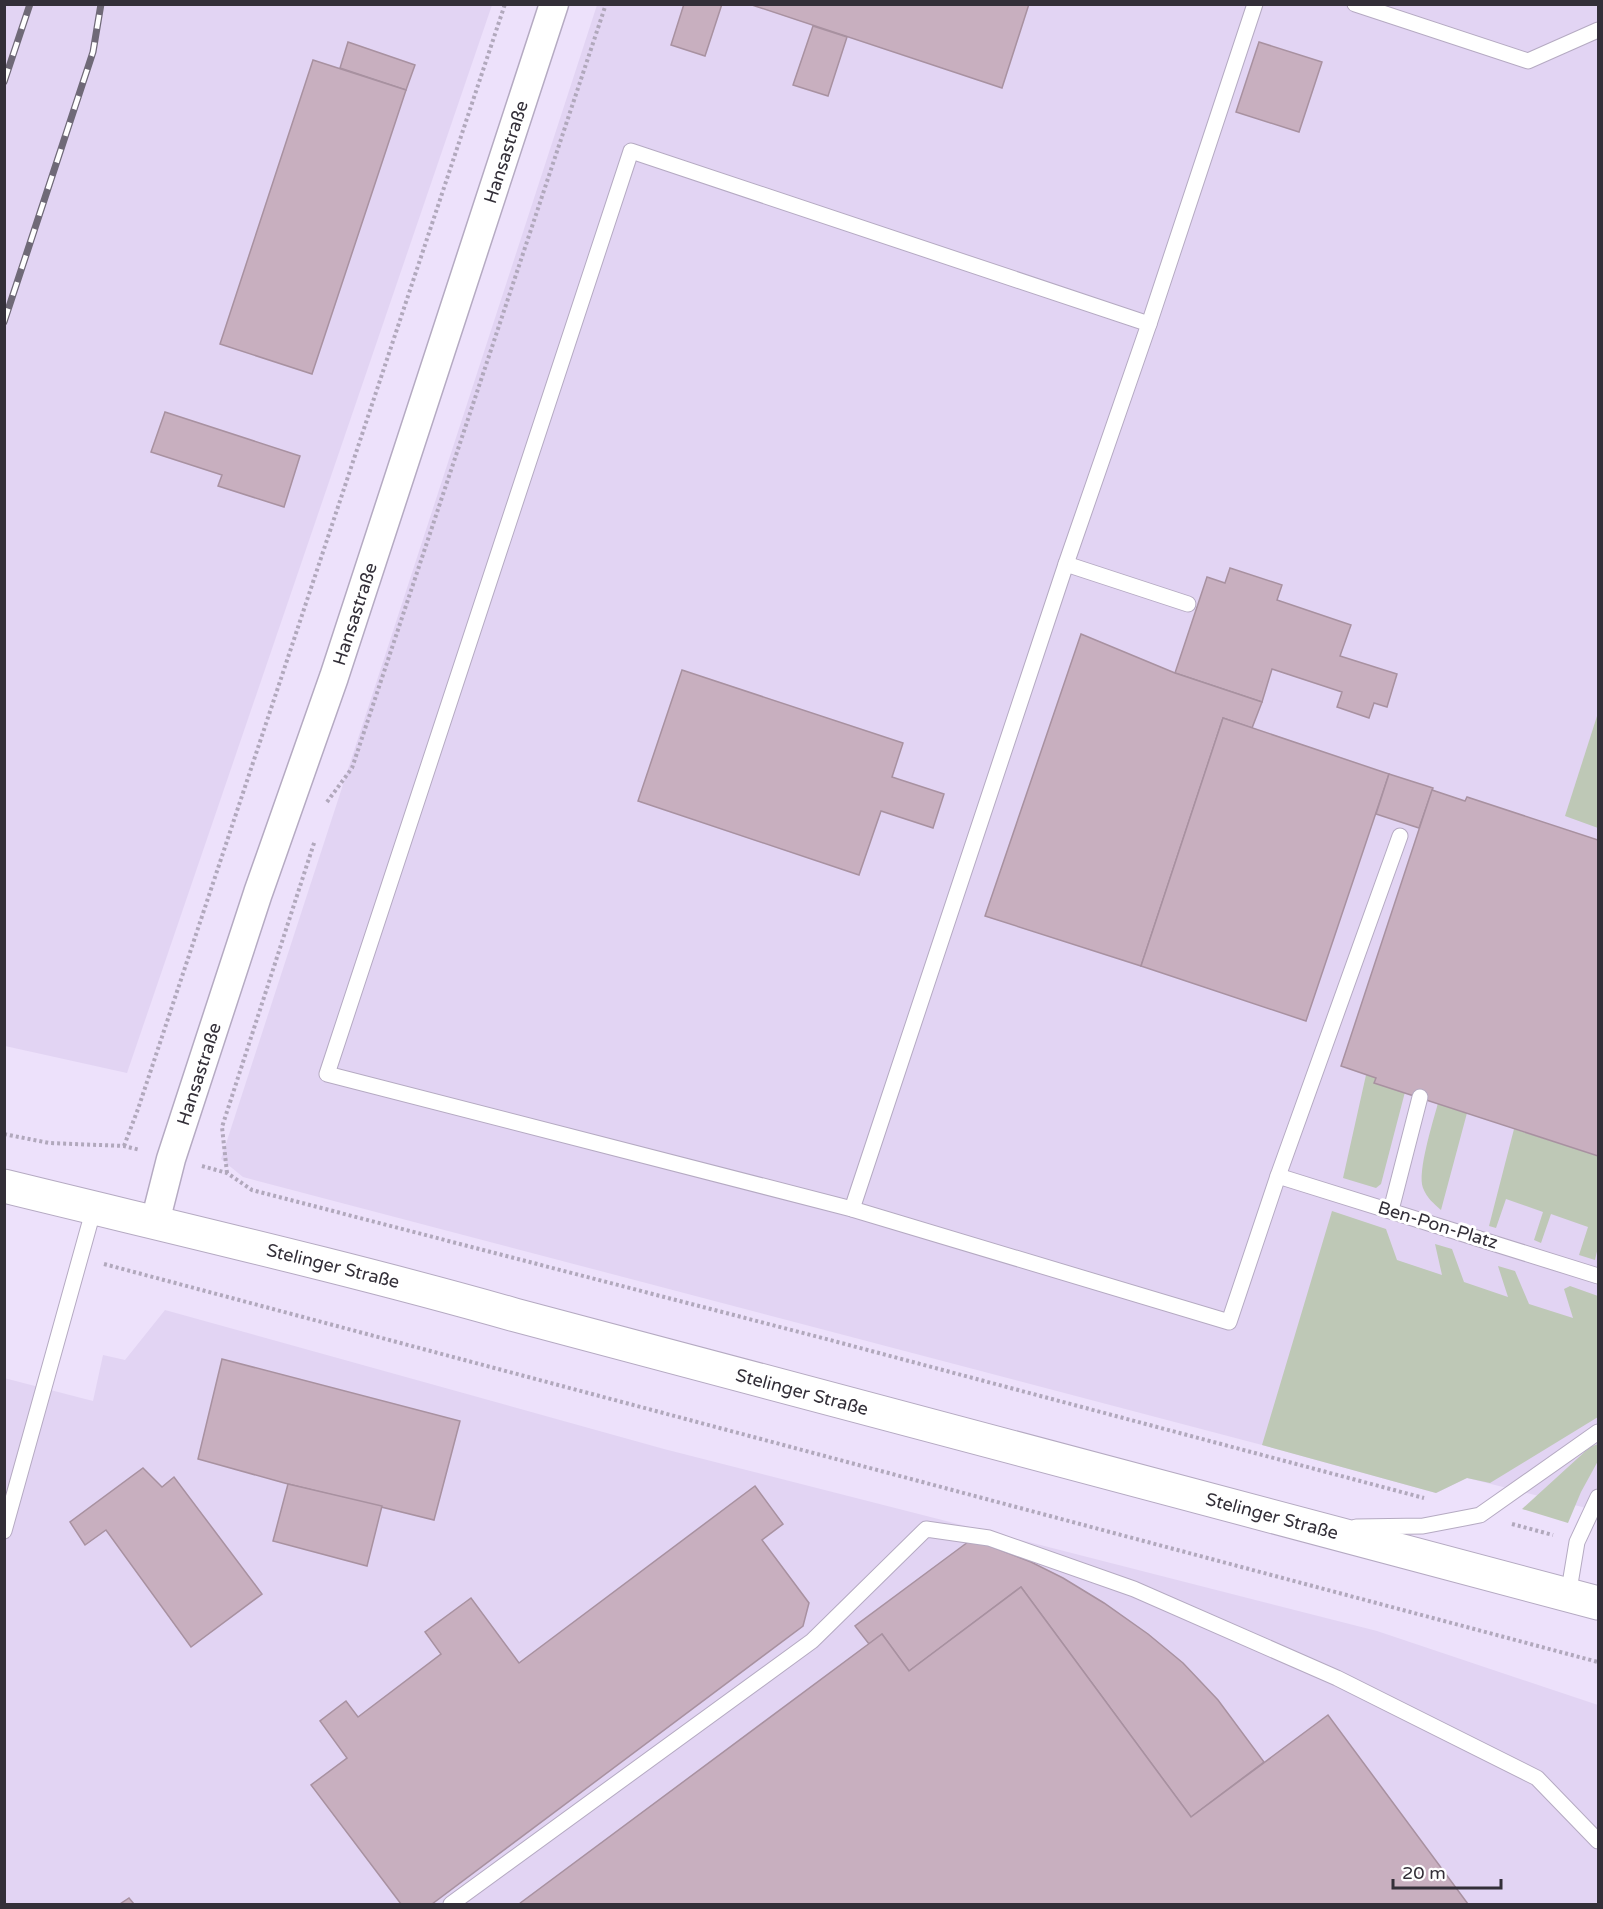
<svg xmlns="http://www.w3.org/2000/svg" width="1603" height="1909" font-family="'Varela Round',sans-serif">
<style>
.built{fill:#e2d4f3}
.green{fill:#bec8b6}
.building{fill:#c8afbf;stroke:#a891a0;stroke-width:1.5}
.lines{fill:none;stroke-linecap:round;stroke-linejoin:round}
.service-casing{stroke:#b5aac2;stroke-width:17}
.minor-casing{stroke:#b5aac2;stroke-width:31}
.secondary-casing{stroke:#b5aac2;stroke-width:35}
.path{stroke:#b1a8bc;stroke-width:4;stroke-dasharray:3 3;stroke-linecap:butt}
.service{stroke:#fff;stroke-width:15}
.minor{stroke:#fff;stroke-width:28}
.secondary{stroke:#fff;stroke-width:33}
.rail-casing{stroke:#6f6977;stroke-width:7}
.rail{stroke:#fff;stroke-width:4.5;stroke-dasharray:14;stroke-linecap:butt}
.labels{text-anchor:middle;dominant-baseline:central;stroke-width:6;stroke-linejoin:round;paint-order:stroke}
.street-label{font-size:18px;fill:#332f38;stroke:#fff}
</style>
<rect width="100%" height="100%" fill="#ede1fb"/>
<g class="built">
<polygon points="4,5 492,5 127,1073 5,1046"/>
<polygon points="597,5 1598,5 1598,1511 1467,1478 1436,1493 1262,1445 243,1177 221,1159"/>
<polygon points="165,1310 664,1449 1377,1631 1598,1705 1598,1904 5,1904 4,1378 93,1401 103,1355 125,1360"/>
</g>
<g class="green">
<polygon points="1598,713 1598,828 1565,816"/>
<polygon points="1366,1075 1376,1078 1374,1082 1405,1092 1381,1184 1376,1188 1343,1178"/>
<path d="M 1438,1103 L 1467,1113 L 1441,1210 C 1433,1203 1427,1198 1423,1188 C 1417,1172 1433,1122 1438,1103 Z"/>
<polygon points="1514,1129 1598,1156 1598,1247 1595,1260 1579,1255 1588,1227 1551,1214 1541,1243 1534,1240 1543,1212 1506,1199 1496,1228 1489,1226"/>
<polygon points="1332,1211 1386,1229 1397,1260 1442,1275 1435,1244 1452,1249 1464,1282 1508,1297 1498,1266 1515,1271 1529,1304 1573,1318 1564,1289 1570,1286 1598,1296 1598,1417 1490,1483 1467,1478 1436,1493 1262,1445"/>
<polygon points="1598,1444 1598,1461 1581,1492 1568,1523 1522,1509 1590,1447"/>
</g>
<g class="building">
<polygon points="684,4 722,4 705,56 671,45"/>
<polygon points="749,4 1029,4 1002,88"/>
<polygon points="813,26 847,37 828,96 793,85"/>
<polygon points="348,42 415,65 406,90 340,68"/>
<polygon points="1259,42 1322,62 1299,132 1236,112"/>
<polygon points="313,60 406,90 312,374 220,344"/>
<polygon points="165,412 300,456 284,507 218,486 222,475 151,452"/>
<polygon points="1230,568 1282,585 1277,600 1351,625 1340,656 1397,674 1387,707 1374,703 1369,718 1337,707 1342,692 1272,669 1262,702 1175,673 1207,577 1225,583"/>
<polygon points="1081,634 1175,673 1262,702 1252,728 1223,718 1141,966 985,916"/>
<polygon points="682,670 903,743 892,777 944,794 933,828 881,811 859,875 638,801"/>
<polygon points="1223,718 1389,774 1306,1021 1141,966"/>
<polygon points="1389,774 1433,788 1419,828 1376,814"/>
<polygon points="1432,790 1465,801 1467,797 1598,840 1598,1156 1374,1083 1376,1078 1341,1066"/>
<polygon points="222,1359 460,1421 434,1520 288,1484 198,1459"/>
<polygon points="143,1468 162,1487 174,1477 262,1594 191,1647 106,1530 85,1545 70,1522"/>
<polygon points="288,1484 382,1506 367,1566 273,1541"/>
<polygon points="755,1486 783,1524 762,1540 809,1603 803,1626 432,1904 401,1904 311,1785 347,1758 320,1721 346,1701 358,1717 441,1654 425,1632 471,1598 519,1663"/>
<polygon points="972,1539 1031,1562 1063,1578 1104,1603 1148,1634 1183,1663 1218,1700 1264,1762 1191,1817 1021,1587 909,1671 882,1634 869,1644 855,1626"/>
<polygon points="1021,1587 1191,1817 1328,1715 1468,1904 519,1904 882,1634 909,1671"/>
<polygon points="129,1898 134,1904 120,1904"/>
</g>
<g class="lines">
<defs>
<g id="service">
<polyline points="1355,4 1528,61 1598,30"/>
<polyline points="1149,324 631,151 327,1074 852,1209 1229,1322 1278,1176 1400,836"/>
<polyline points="1066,564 1188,604"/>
<polyline points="1278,1176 1598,1276"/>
<polyline points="852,1209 1066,564 1149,324 1255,4"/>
<polyline points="1391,1210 1420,1097"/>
<polyline points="1356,1527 1423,1526 1480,1515 1598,1432"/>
<polyline points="4,1531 94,1208"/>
<polyline points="1568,1596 1577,1542 1598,1497"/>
<polyline points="451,1904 812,1641 926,1529 989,1538 1134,1589 1337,1678 1537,1778 1598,1841"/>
</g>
<polyline id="minor" points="155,1222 171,1159 258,893 334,677 554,4"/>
<path id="secondary" d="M 4,1186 C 175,1228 346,1267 515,1315 L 1598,1603"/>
</defs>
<use href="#service" class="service-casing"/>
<use href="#minor" class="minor-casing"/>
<use href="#secondary" class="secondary-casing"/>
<g class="path">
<polyline points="327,802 352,768 606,4"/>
<polyline points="4,1134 49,1143 124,1146 140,1150"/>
<polyline points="124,1146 138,1109 505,4"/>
<polyline points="202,1166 227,1173 252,1190 830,1340 1424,1498"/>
<polyline points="227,1173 222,1127 315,840"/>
<polyline points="104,1264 1598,1662"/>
<polyline points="1512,1524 1553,1535"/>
</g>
<use href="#service" class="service"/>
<use href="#minor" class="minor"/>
<use href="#secondary" class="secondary"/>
<defs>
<g id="rail">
<polyline points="4,82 30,4"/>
<polyline points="4,322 93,52 101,4"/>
</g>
</defs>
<use href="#rail" class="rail-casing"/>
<use href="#rail" class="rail"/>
</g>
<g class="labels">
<g class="street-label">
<text transform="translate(506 152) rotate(-72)">Hansastraße</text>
<text transform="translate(355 614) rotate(-72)">Hansastraße</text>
<text transform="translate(199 1074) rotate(-72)">Hansastraße</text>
<text transform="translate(1438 1225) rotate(17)">Ben-Pon-Platz</text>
<text transform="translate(333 1266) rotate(14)">Stelinger Straße</text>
<text transform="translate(802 1392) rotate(15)">Stelinger Straße</text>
<text transform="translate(1272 1516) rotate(15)">Stelinger Straße</text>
</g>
</g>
<rect width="1603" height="1909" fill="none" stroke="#332f38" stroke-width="12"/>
<path d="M1393 1879v9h108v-9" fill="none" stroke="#332f38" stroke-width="3"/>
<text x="1402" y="1879" font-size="18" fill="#332f38" stroke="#ffffff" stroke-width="4.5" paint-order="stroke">20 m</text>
</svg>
